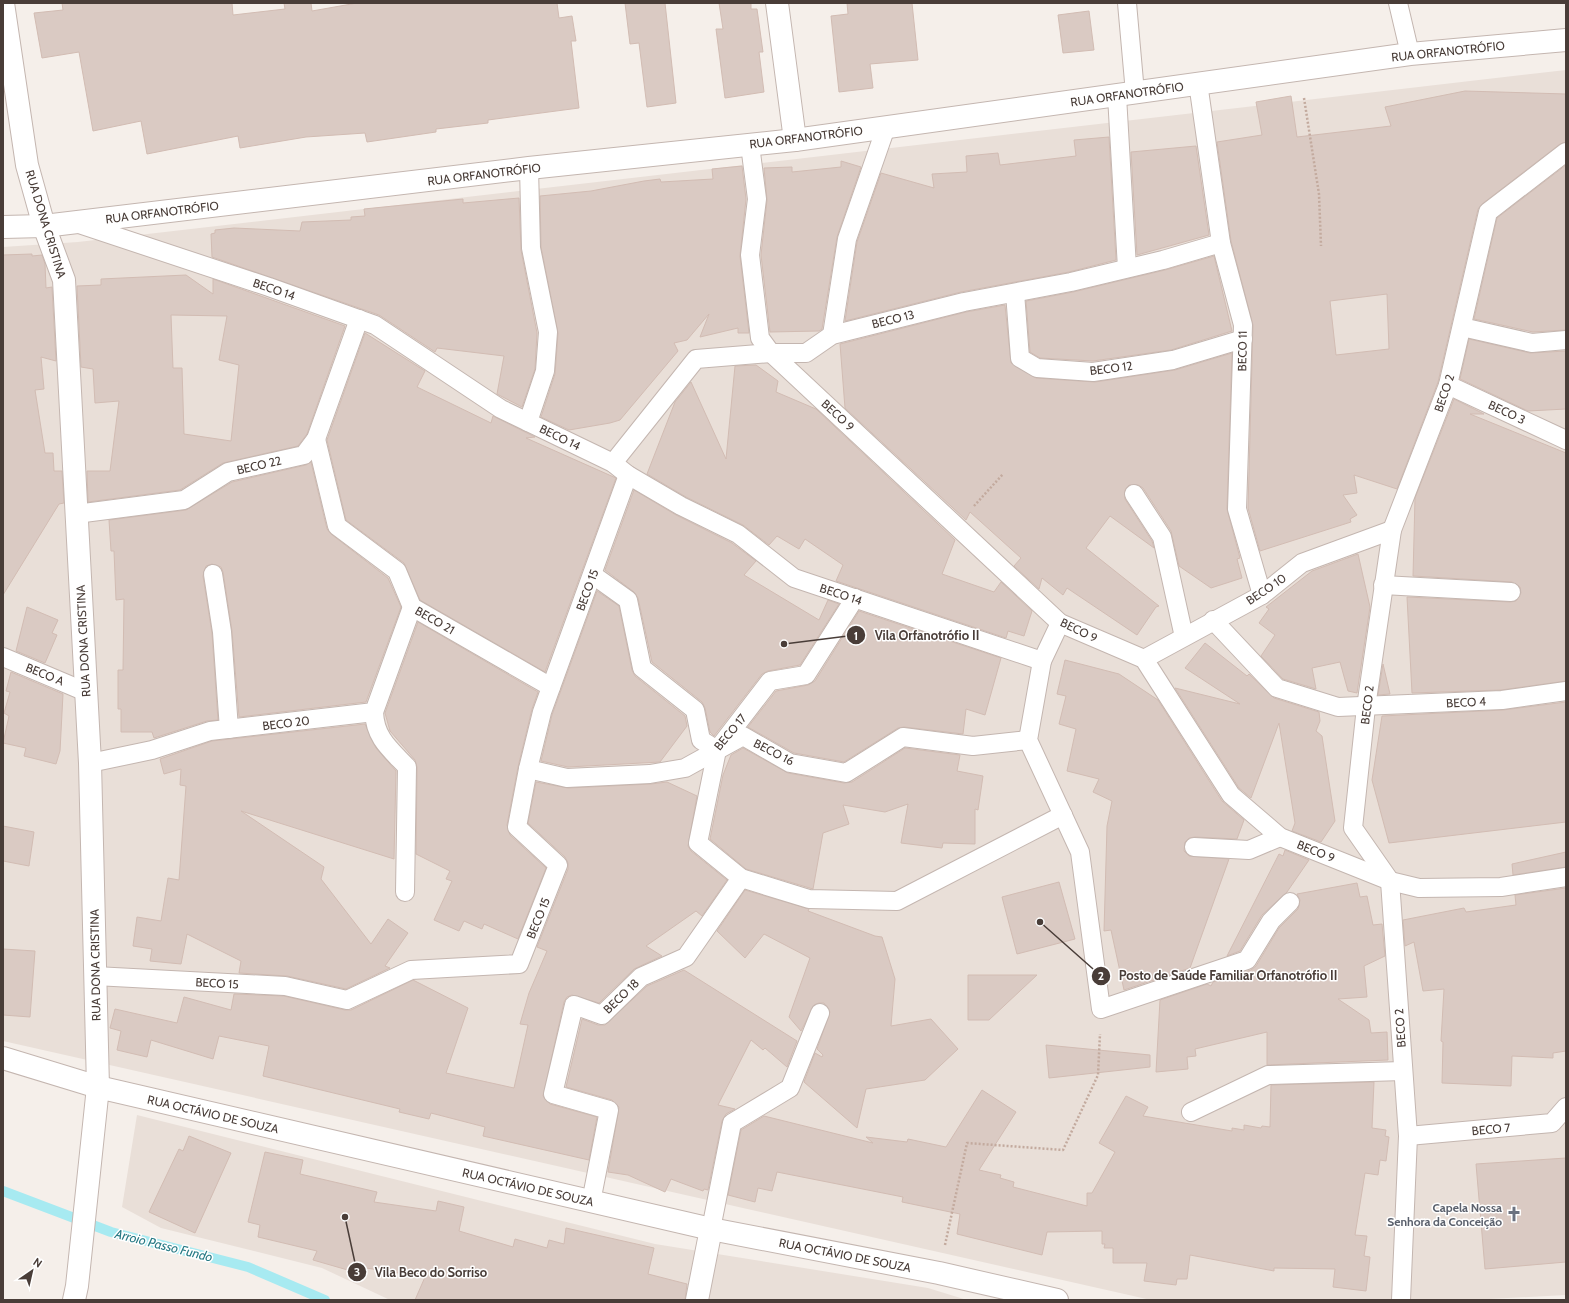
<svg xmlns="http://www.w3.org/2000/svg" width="1569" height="1303" font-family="Cabin,sans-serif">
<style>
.residential{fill:#e9dfd8}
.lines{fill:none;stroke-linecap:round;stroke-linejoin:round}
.stream{stroke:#a7eaf1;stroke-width:10}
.building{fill:#dacac3;stroke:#d2bcb3;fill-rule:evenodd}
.service-casing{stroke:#c4b6b0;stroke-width:20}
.minor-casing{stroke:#c4b6b0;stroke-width:24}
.tertiary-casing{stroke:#c4b6b0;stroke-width:24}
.path{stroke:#c3aa9e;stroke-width:2.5;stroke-dasharray:2 2;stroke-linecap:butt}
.service{stroke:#fff;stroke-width:18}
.minor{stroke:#fff;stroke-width:22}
.tertiary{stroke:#fff;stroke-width:22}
.labels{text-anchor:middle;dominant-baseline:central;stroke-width:3;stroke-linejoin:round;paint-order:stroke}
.street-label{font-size:12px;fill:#493d38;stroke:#fff}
.worship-label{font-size:12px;font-weight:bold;fill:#5b616d;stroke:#fff;text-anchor:end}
.water-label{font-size:13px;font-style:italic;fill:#277a85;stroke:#fff}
.leader{fill:none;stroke:#493d38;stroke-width:1.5}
.callout-dot{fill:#493d38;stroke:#fff;stroke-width:1.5}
.mark-label{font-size:12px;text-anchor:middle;font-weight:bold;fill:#fff}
.callout-label{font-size:13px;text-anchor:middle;font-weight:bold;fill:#493d38;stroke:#fff;stroke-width:3;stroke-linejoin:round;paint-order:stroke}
</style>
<rect width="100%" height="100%" fill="#f5efea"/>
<g class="residential">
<polygon points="1566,70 1566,1295 1471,1300 1151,1300 3,1041 3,247 78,242"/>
<polygon points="137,1115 655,1244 928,1288 967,1300 390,1300 322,1268 161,1228 122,1207"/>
</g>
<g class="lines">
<polyline class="stream" points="3,1191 111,1232 248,1267 325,1300"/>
</g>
<g class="building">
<polygon points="62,3 232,3 233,15 285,9 284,3 311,3 312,11 357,3 557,3 559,18 572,16 576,41 571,41 579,108 488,120 488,123 436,129 436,132 367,142 365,133 306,137 240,148 238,136 147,154 141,121 93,131 79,52 42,58 34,13 63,10"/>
<polygon points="625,3 665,3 676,103 647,107 639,43 630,44"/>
<polygon points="719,3 751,3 751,9 757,9 763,52 759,52 764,92 725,98 716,29 723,29"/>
<polygon points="847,3 912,3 918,60 870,64 873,88 839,92 831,16 848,14"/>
<polygon points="1089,11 1094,50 1063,53 1058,15"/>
<path d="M 1465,91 L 1566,94 L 1566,142 L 1560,144 L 1482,204 L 1478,209 L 1438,382 L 1397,489 L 1354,475 L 1357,493 L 1343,495 L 1357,515 L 1350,519 L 1351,522 L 1260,551 L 1248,508 L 1253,325 L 1231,241 L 1217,142 L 1262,135 L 1256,102 L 1291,96 L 1297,137 L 1391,126 L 1385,107 ZM 1387,294 L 1389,349 L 1336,355 L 1330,301 Z"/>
<polygon points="1109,137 1116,260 1069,272 961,292 845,321 857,242 881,173 934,188 932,174 967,172 966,156 998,153 1000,165 1076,156 1074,140"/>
<polygon points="1196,146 1209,235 1137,255 1131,152"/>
<polygon points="841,161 861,167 837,237 822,329 819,331 770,332 761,255 767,200 764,168 792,167 792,172 841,167"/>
<polygon points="1566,165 1566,330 1533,332 1474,319 1497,218"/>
<polygon points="742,166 746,199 740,256 749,333 738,333 738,328 700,337 709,314 687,340 674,343 678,351 620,420 610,423 569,430 541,417 555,374 558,333 541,247 540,196 591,191 644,181 660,179 661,182 713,179 712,169"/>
<polygon points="519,198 521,250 537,333 535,369 522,407 497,394 504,356 437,348 435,352 379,315 212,257 211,234 215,233 215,230 234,228 300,231 302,222 351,220 351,217 365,216 364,209 463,199 463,203"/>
<polygon points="32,254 32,256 42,255 45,264 46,288 52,287 56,361 41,357 44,389 35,390 45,453 53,453 54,471 62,471 64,503 59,504 3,595 3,255"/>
<polygon points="1214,256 1232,331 1171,350 1093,361 1040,358 1030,352 1026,301 1073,292 1165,270"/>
<path d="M 186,275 L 213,294 L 213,279 L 345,326 L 307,434 L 298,446 L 223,463 L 180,490 L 88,502 L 87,471 L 110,471 L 119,401 L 95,403 L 93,369 L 81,367 L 77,286 L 101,285 L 101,279 ZM 171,315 L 227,316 L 219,360 L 239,365 L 231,441 L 184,434 L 182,368 L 173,368 Z"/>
<polygon points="1005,305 1011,363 1036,378 1095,382 1175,370 1232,353 1227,509 1240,558 1237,559 1242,578 1211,588 1179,566 1171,531 1143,488 1138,485 1129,485 1125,490 1125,499 1152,541 1154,548 1110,516 1086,548 1159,606 1156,607 1137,635 1067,588 1063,595 1042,578 1039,589 1014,566 1021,558 970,512 966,520 845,408 840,344 966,312"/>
<polygon points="365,333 425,371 417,387 491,423 493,416 535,437 526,438 616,478 545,672 420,600 404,563 346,520 327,440"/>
<polygon points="1469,339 1530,353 1566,351 1566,409 1528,411 1460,379"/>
<polygon points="756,365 778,381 776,392 816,409 955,540 942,574 994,592 1001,582 1032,611 1024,636 1008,631 1006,638 836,581 843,565 805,539 799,549 777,536 769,545 743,525 686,497 647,474 675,402 691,382 726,459 735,366"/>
<polygon points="1454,399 1484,414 1470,414 1566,453 1566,681 1501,690 1412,693 1407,597 1510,602 1516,601 1521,593 1520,587 1512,582 1413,576 1415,498"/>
<polygon points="311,462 327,529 331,534 388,578 401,607 366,702 239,717 232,631 223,572 221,567 212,564 206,566 203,576 212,633 218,720 207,721 154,738 152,732 121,732 121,709 118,709 118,670 123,670 124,599 116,600 114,551 111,551 109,520 186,510 232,482 306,465"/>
<polygon points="634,490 676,515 732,543 756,561 744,575 819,620 828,600 839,604 800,665 768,671 762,674 714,736 710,732 705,708 702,702 652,662 638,598 634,592 605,570"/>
<polygon points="1358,554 1370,607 1357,693 1348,691 1340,662 1312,668 1316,689 1283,679 1261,656 1275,635 1259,623 1269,609 1266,607 1312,571"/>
<polygon points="597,591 619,606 632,670 635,676 685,716 687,726 660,762 568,767 541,761 552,715"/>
<polygon points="27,607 58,620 52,633 57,635 45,663 16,651"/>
<polygon points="859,611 1001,658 985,715 966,709 963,734 904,727 898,728 844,762 794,753 748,727 776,691 808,685 815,681"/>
<polygon points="418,622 538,692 532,709 518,767 507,825 510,835 546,868 518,939 484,924 482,929 464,921 459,931 434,920 452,881 446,879 450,871 416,854 417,767 415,760 390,731 385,713"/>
<polygon points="1205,643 1247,676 1249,674 1274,698 1319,712 1320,721 1316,731 1322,736 1335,821 1321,842 1292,831 1295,823 1279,723 1251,798 1239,788 1175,688 1240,704 1185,668"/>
<polygon points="1065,660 1119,674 1158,700 1222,801 1244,820 1237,839 1195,837 1189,838 1185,842 1184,851 1189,856 1229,859 1190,968 1124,990 1111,930 1104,931 1107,826 1112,801 1093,792 1099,779 1067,771 1076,729 1059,724 1066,696 1057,694"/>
<polygon points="1383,664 1390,694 1378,695"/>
<polygon points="11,672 63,694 60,751 56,764 24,756 26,748 3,743 9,716 4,713 10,692 6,691"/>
<polygon points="1566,702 1566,822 1389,843 1372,780 1382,716 1503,710"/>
<polygon points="365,724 376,748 396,771 394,859 241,811 324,867 321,879 371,944 388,919 408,933 385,966 390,968 346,989 287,976 239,973 241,961 187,934 181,964 150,961 152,949 133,946 137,917 161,921 168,878 179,880 186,786 180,785 181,769 164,774 160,759 212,741"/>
<polygon points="743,748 788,773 844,783 852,782 905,748 960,755 957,771 983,776 978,810 975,809 975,844 943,843 942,848 901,843 908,804 885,812 843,805 849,824 823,833 813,889 746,869 710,839 723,775 731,755"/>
<polygon points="536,782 568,788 651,784 667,782 697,796 688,846 691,851 727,880 702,916 696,911 646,946 662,956 634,969 599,1003 572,995 567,997 564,1002 543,1096 550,1104 597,1117 589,1160 483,1136 485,1127 431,1113 429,1119 399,1112 400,1109 263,1076 269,1046 219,1036 213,1059 151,1040 147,1057 117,1050 121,1031 110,1028 115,1009 177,1023 184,997 231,1010 234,994 284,996 345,1010 351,1010 413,980 468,1008 446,1073 514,1088 528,1025 520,1024 529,993 547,951 537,947 568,869 568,863 565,857 528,823"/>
<polygon points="3,826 34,832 29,866 3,861"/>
<polygon points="1285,850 1309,860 1287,892 1262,915 1240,951 1227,956 1279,854 1283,856"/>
<polygon points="1566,852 1566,867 1513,875 1512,864"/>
<polygon points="1059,882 1075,939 1017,954 1002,897"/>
<polygon points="1357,883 1360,897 1367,896 1373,925 1382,924 1385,956 1364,966 1367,997 1338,999 1369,1020 1371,1033 1387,1032 1388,1060 1267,1065 1267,1032 1195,1049 1196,1056 1187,1057 1188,1069 1156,1072 1160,1000 1207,984 1211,986 1213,982 1251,970 1256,966 1279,928 1298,909 1300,900 1297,894"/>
<polygon points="1566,888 1566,1051 1553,1053 1553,1058 1512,1056 1511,1086 1442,1083 1443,1042 1441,1041 1444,989 1423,991 1414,942 1405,946 1403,920 1464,908 1466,912 1516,905 1515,895"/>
<polygon points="745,890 809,909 808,911 875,936 882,937 895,979 891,1026 931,1019 958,1049 925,1080 866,1089 857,1128 804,1082 815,1053 822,1057 823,1055 817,1049 830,1012 824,1003 819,1003 814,1005 801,1031 789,1017 810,958 764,934 745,958 717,931"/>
<polygon points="3,949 35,951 30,1017 3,1015"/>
<polygon points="684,970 797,1041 787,1067 765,1048 763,1050 751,1040 718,1105 735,1109 726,1114 722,1121 708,1190 704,1189 703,1191 671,1179 665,1192 628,1175 608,1172 619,1107 612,1100 566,1087 582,1019 598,1025 605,1025 647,986"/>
<polygon points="968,975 1037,975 989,1020 968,1020"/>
<polygon points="1046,1045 1150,1055 1150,1067 1049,1078"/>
<polygon points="1374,1082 1372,1128 1386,1130 1385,1136 1389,1137 1386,1161 1380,1160 1378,1175 1365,1173 1355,1235 1367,1236 1364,1256 1370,1257 1366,1291 1333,1287 1335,1269 1274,1268 1274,1271 1190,1255 1187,1279 1177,1279 1176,1285 1144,1281 1147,1263 1113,1263 1113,1248 1104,1248 1105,1244 1102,1244 1102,1231 1047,1232 1042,1255 957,1234 960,1214 902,1202 903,1197 777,1172 772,1191 758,1188 755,1202 728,1195 741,1130 764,1116 873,1143 866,1137 907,1142 908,1139 946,1147 982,1090 1016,1112 979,1170 1001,1175 1000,1178 1014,1182 1013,1187 1087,1206 1087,1193 1092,1193 1115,1152 1099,1143 1126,1096 1148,1107 1143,1116 1232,1131 1232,1128 1244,1130 1244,1125 1261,1128 1262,1126 1270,1127 1271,1085"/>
<polygon points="189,1136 231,1153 195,1233 149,1212 179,1149 183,1151"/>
<polygon points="265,1152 303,1160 300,1174 377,1192 374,1202 436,1211 438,1201 464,1207 459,1231 513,1247 515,1239 547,1248 549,1240 564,1244 566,1228 654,1248 648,1274 687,1284 685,1300 415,1300 425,1277 366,1268 365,1275 313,1260 317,1251 258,1237 260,1225 248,1222"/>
<polygon points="1566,1158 1566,1262 1485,1269 1476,1164"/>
</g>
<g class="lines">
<defs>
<g id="service">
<polyline points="1127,3 1135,93"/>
<polyline points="1398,3 1410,54"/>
<polyline points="1198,83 1221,243 1243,325 1237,509 1262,595"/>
<polyline points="1117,96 1127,268"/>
<polyline points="750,145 757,199 750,255 760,338 771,353 1060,623 1144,659 1231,795 1280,837 1390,881 1419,888 1501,887 1566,877"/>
<polyline points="76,223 269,287 375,325 501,409 613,463 628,475 681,506 738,534 794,578 1042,661"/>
<polyline points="1015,293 1020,358 1037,368 1093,372 1173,360 1243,339"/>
<polyline points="1462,327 1532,343 1566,340"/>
<polyline points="832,335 847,239 886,127"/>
<polyline points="1448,385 1566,440"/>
<polyline points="528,422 545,371 548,332 531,248 529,168"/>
<polyline points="316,439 337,526 397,571 412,607 551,687"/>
<polyline points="613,463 696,359 771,353 806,353 832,335 964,302 1071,282 1163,260 1221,243"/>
<polyline points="1134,494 1162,537 1184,637"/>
<polyline points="76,514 184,500 228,472 304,455 316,439 359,319"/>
<polyline points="213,574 222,632 229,729"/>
<polyline points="593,575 628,600 642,668 695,710 701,740 717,750"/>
<polyline points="1383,585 1511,592"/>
<polyline points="855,598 806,675 770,681 717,750 698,843 741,878 809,899 897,901 1063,815"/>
<polyline points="1213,620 1277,688 1338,707 1502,700 1566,691"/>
<polyline points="1060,623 1042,661 1028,740 1080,852 1101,1009 1247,960 1271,921 1290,902"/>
<polyline points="3,657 86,692"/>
<polyline points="1144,659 1262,595 1302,563 1392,530"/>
<path d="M 374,712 C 375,738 390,749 407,767 L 405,892"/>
<polyline points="90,763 152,750 210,731 374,712 412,607"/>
<polyline points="528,769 567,778 650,774 685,768 743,736 790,763 846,773 903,737 973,746 1028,740"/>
<polyline points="1194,847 1249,850 1280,837"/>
<polyline points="95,976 285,986 347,1000 411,970 519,964 558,865 517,827 528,769 542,712 628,475"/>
<polyline points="1191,1112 1268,1075 1403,1071"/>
<polyline points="1408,1136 1552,1123 1566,1107"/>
<polyline points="591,1202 609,1110 553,1094 574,1005 602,1015 641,977 686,957 741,878"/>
<polyline points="711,1229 732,1123 790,1088 820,1013"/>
<polyline points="1401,1300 1408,1136 1390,881 1353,828 1366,707 1392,530 1448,385 1488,212 1566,152"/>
</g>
<g id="minor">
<polyline points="3,3 27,165 44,226 64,280 90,763 98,1087 3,1058"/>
<polyline points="777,3 795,140"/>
<polyline points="697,1300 711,1229"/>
</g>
<g id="tertiary">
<polyline points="3,227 44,226 529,168 795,140 1410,54 1566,40"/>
<polyline points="74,1300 77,1286 98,1087 711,1229 939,1273 1057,1300"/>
</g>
</defs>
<use href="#service" class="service-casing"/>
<use href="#minor" class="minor-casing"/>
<use href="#tertiary" class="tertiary-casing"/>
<g class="path">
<polyline points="1304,98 1319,194 1321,246"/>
<polyline points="974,506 1003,474"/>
<polyline points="945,1245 967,1143 1063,1150 1098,1075 1100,1034"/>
</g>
<use href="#service" class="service"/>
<use href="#minor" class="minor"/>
<use href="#tertiary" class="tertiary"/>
</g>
<defs>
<symbol id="church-bare" viewBox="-9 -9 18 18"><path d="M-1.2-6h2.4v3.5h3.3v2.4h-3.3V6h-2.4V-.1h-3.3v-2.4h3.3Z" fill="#6b7280" stroke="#fff" stroke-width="2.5" paint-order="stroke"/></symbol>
</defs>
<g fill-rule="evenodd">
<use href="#church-bare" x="1503" y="1203" width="22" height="22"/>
</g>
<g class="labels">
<g class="street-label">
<text transform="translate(1448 51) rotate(-6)">RUA ORFANOTRÓFIO</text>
<text transform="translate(1127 94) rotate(-8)">RUA ORFANOTRÓFIO</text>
<text transform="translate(806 137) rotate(-7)">RUA ORFANOTRÓFIO</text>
<text transform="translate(484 174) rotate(-7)">RUA ORFANOTRÓFIO</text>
<text transform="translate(162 212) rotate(-7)">RUA ORFANOTRÓFIO</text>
<text transform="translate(46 224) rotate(73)">RUA DONA CRISTINA</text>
<text transform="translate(274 289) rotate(19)">BECO 14</text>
<text transform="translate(893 319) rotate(-14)">BECO 13</text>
<text transform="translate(1242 351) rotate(-89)">BECO 11</text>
<text transform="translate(1111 368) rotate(-7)">BECO 12</text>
<text transform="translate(1444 393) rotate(-71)">BECO 2</text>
<text transform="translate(1507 412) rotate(25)">BECO 3</text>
<text transform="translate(838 415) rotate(43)">BECO 9</text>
<text transform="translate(560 437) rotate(26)">BECO 14</text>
<text transform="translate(259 465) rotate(-13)">BECO 22</text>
<text transform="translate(1266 589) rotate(-34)">BECO 10</text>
<text transform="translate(587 590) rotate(-70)">BECO 15</text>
<text transform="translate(841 594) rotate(18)">BECO 14</text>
<text transform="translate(435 620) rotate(30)">BECO 21</text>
<text transform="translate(1079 630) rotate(26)">BECO 9</text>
<text transform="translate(83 641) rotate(-93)">RUA DONA CRISTINA</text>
<text transform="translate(45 674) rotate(22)">BECO A</text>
<text transform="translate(1466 702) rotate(-3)">BECO 4</text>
<text transform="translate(1367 705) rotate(-83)">BECO 2</text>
<text transform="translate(286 723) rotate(-7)">BECO 20</text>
<text transform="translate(730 732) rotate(-50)">BECO 17</text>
<text transform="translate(774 752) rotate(27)">BECO 16</text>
<text transform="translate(1316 851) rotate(22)">BECO 9</text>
<text transform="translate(538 918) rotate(-68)">BECO 15</text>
<text transform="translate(95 965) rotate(-91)">RUA DONA CRISTINA</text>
<text transform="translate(217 983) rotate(3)">BECO 15</text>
<text transform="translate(621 996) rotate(-44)">BECO 18</text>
<text transform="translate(1400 1028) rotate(-94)">BECO 2</text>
<text transform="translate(213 1114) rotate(13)">RUA OCTÁVIO DE SOUZA</text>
<text transform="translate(1491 1129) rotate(-5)">BECO 7</text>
<text transform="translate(528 1187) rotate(13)">RUA OCTÁVIO DE SOUZA</text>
<text transform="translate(845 1255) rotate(11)">RUA OCTÁVIO DE SOUZA</text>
</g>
<g class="worship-label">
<text x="1502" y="1207">Capela Nossa<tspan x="1502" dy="14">Senhora da Conceição</tspan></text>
</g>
<g class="water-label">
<text transform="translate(164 1245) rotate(14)">Arroio Passo Fundo</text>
</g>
</g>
<path class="leader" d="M784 644L856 635M1040 922L1101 976M345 1217L357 1272"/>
<g class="callout-dot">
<circle cx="784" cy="644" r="4"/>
<circle cx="1040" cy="922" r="4"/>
<circle cx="345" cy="1217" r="4"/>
<circle cx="856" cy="635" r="10"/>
<circle cx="1101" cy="976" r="10"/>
<circle cx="357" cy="1272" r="10"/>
</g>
<g class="mark-label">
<text x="856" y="640">1</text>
<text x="1101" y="980">2</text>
<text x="357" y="1276">3</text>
</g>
<g class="callout-label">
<text x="927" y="640">Vila Orfanotrófio II</text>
<text x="1228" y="980">Posto de Saúde Familiar Orfanotrófio II</text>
<text x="431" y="1277">Vila Beco do Sorriso</text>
</g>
<rect width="1569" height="1303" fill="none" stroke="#493d38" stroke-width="8"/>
<g transform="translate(32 1271) rotate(34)" stroke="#ffffff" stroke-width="3" paint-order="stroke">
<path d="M0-3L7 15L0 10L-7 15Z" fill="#493d38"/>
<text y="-6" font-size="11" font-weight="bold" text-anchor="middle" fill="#493d38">N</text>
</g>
</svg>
